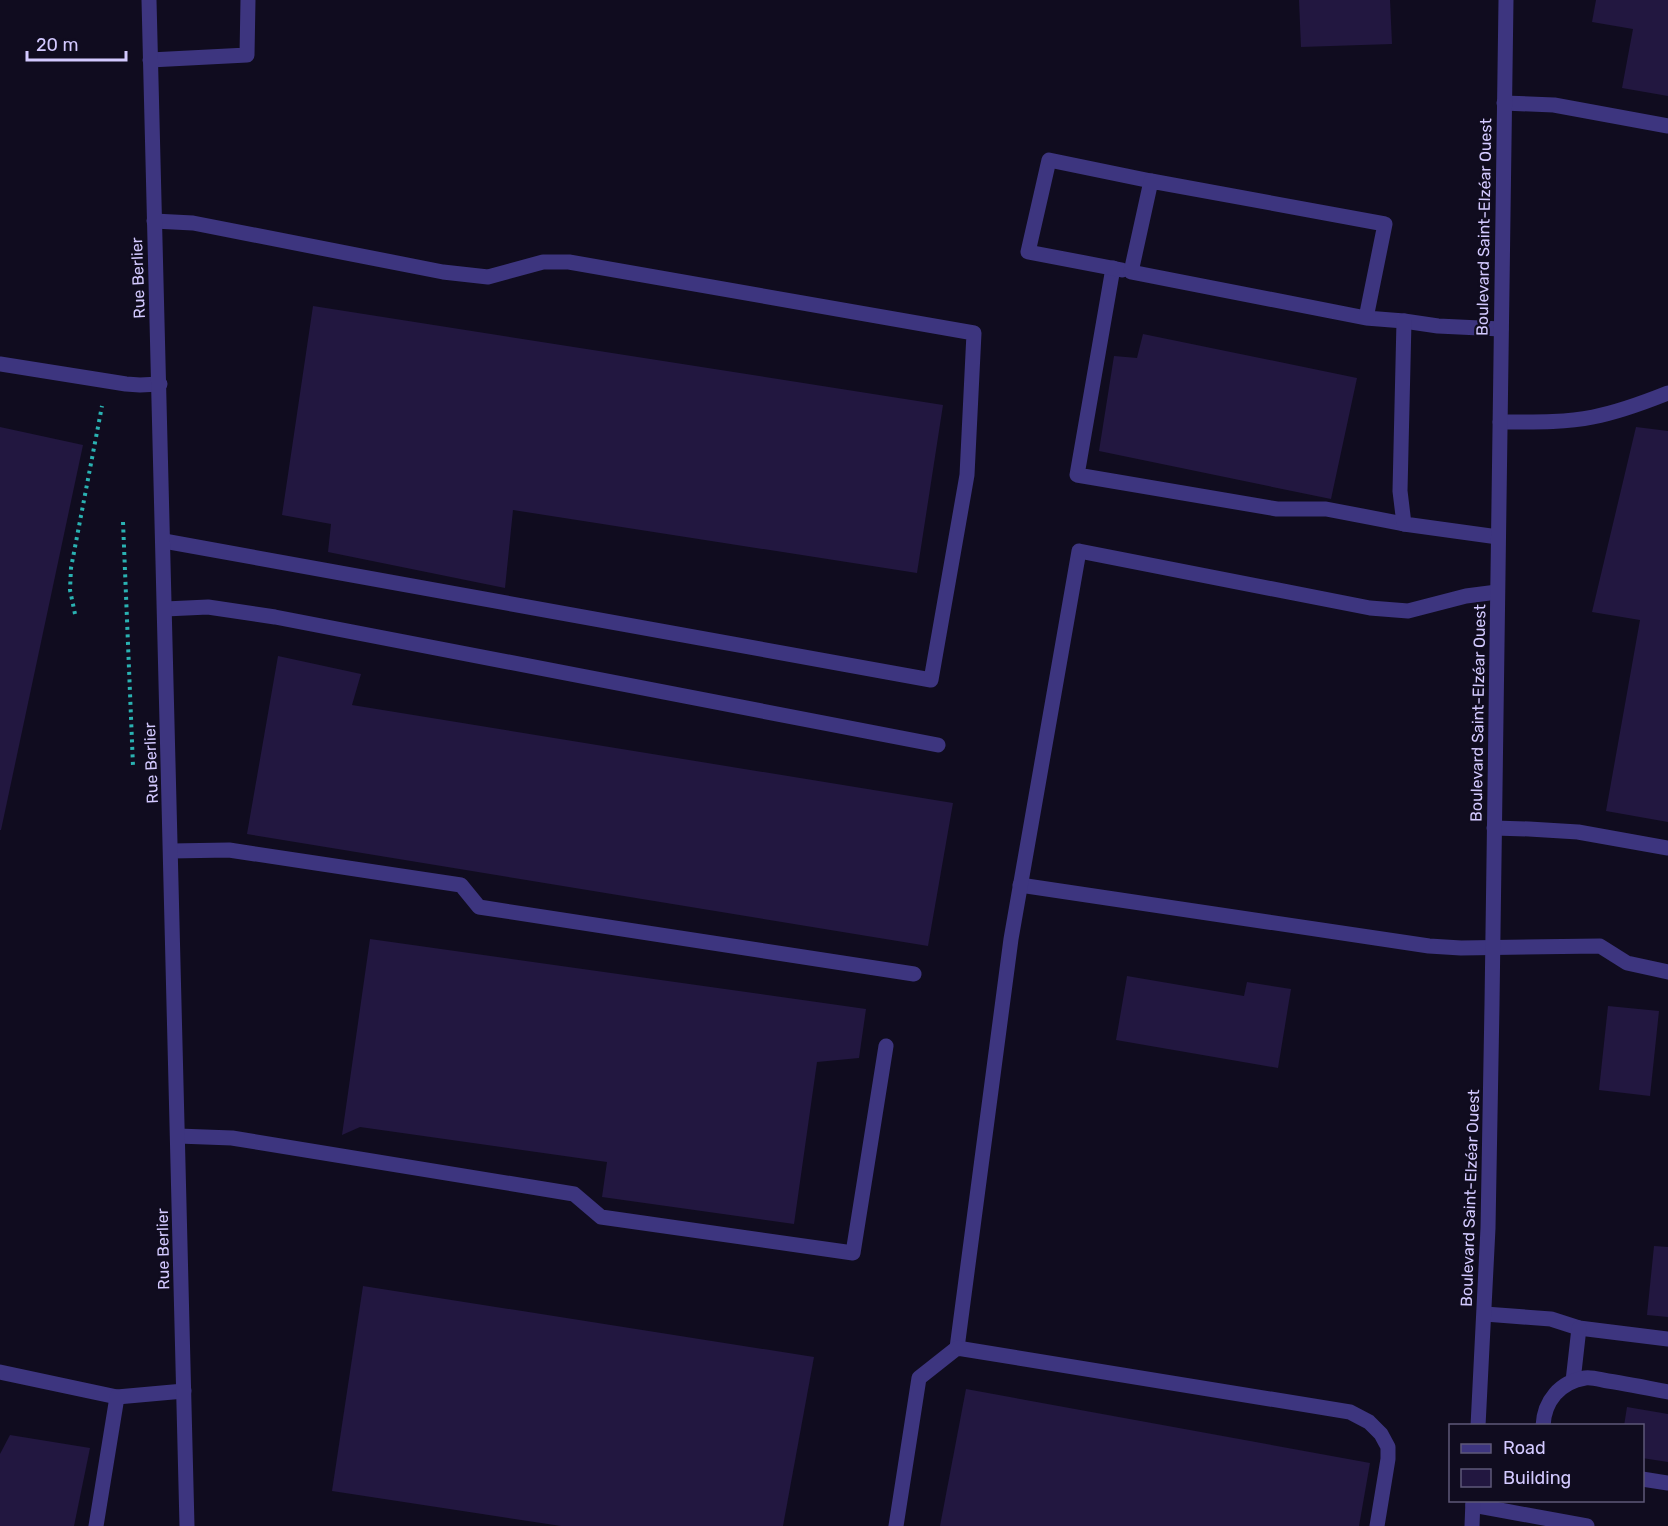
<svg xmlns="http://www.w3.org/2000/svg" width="1668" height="1526" font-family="Rubik,sans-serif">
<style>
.building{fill:#221740}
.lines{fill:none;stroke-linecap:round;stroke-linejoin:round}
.path{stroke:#2ab2b2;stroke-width:4;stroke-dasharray:3 4.5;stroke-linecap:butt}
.service{stroke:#3d357f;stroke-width:15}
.minor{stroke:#3d357f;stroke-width:15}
.tertiary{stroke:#3d357f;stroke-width:15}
.labels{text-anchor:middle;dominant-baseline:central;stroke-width:4.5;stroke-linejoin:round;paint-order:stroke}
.street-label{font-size:16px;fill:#d3c9ff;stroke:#100c1f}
</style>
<rect width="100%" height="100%" fill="#100c1f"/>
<g class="building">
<polygon points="1299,0 1390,0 1392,44 1301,47"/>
<polygon points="1596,0 1668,0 1668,96 1622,88 1633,29 1592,22"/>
<polygon points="313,306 943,405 917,573 513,510 505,588 328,552 331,524 282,515"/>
<polygon points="1143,334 1357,378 1331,499 1099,451 1114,356 1137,358"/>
<polygon points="0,427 83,445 1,830 0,830"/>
<polygon points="1636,427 1668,431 1668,822 1606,811 1640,620 1592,612"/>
<polygon points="278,656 361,674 352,705 953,803 928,946 247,834"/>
<polygon points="370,939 866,1009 859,1058 817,1062 794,1224 602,1197 607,1162 360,1127 342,1135"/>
<polygon points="1127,976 1244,996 1247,982 1291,989 1278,1068 1116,1040"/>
<polygon points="1608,1006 1659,1011 1650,1096 1599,1090"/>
<polygon points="1654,1246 1668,1247 1668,1317 1647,1315"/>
<polygon points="363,1286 814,1357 783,1526 561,1526 332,1491"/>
<polygon points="966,1389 1370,1463 1359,1526 940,1526"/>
<polygon points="1627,1407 1668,1414 1668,1462 1642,1458 1642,1426 1624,1426"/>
<polygon points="10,1435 90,1448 74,1526 0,1526 0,1454"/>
</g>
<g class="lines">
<g class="path">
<polyline points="123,522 133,766"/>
<polyline points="75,614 70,590 71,568 102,406"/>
</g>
<g class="service">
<polyline points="150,60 247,55 248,0"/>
<polyline points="1504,103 1554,105 1668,126"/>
<polyline points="154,221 193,223 443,272 488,277 543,262 569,262 974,333 967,475 931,680 164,541"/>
<polyline points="1113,268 1077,475 1277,509 1326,509 1404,524"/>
<polyline points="1122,270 1028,252 1049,160 1151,181"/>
<polyline points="1366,318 1385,224 1151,181 1131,272 1366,318 1404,321 1438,326 1501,329"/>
<polyline points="1404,321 1400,491 1404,524 1498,537"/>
<polyline points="0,364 126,384 140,385 160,384"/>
<path d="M 1500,422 C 1531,422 1563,423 1593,417 C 1619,412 1643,403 1668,393"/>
<polyline points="165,609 208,607 275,617 938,745"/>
<polyline points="1494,828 1529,829 1578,832 1668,848"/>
<polyline points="171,851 229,850 461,885 479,907 914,974"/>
<polyline points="1020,885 1429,946 1461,948 1600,946 1627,963 1668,972"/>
<polyline points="178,1136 232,1138 574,1194 601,1217 853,1253 886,1046"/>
<polyline points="1485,1314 1551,1319 1579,1328 1668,1339"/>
<polyline points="957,1348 1011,939 1079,551 1370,608 1408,611 1466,596 1497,592"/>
<polyline points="0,1372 117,1397"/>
<polyline points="1573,1381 1579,1328"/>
<path d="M 1543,1426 C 1544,1401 1560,1382 1585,1378 C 1593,1377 1601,1380 1608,1381 C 1628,1384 1648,1388 1668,1392"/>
<polyline points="1642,1479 1668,1483"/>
<polyline points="1473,1505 1587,1526"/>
<polyline points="96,1526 117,1397 184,1391"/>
<polyline points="896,1526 919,1378 957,1348 1350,1412 1369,1422 1381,1434 1388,1447 1388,1459 1377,1526"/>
</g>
<polyline class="minor" points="149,0 187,1526"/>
<g class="tertiary">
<polyline points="1478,1426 1488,1228 1492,1004 1506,0"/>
<polyline points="1472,1526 1473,1500"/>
</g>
</g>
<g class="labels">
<g class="street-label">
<text transform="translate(1484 227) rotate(-89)">Boulevard Saint-Elzéar Ouest</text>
<text transform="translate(138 278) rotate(-92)">Rue Berlier</text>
<text transform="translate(1478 713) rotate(-89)">Boulevard Saint-Elzéar Ouest</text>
<text transform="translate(151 763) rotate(-92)">Rue Berlier</text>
<text transform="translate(1470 1198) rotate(-88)">Boulevard Saint-Elzéar Ouest</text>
<text transform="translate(163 1249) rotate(-91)">Rue Berlier</text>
</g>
</g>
<rect x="1449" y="1424" width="195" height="78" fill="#100c1f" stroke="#5e5879" stroke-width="1.5"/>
<rect x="1461" y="1444" width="30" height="9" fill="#3d357f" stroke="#5e5879" stroke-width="1.5"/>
<text x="1503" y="1454" font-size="18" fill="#d3c9ff">Road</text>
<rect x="1461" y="1469" width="30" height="18" fill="#221740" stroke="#5e5879" stroke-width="1.5"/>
<text x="1503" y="1484" font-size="18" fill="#d3c9ff">Building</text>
<path d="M27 51v9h99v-9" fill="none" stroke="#d3c9ff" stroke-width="3"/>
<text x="36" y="51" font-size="18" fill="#d3c9ff" stroke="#100c1f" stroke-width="4.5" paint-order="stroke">20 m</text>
</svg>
